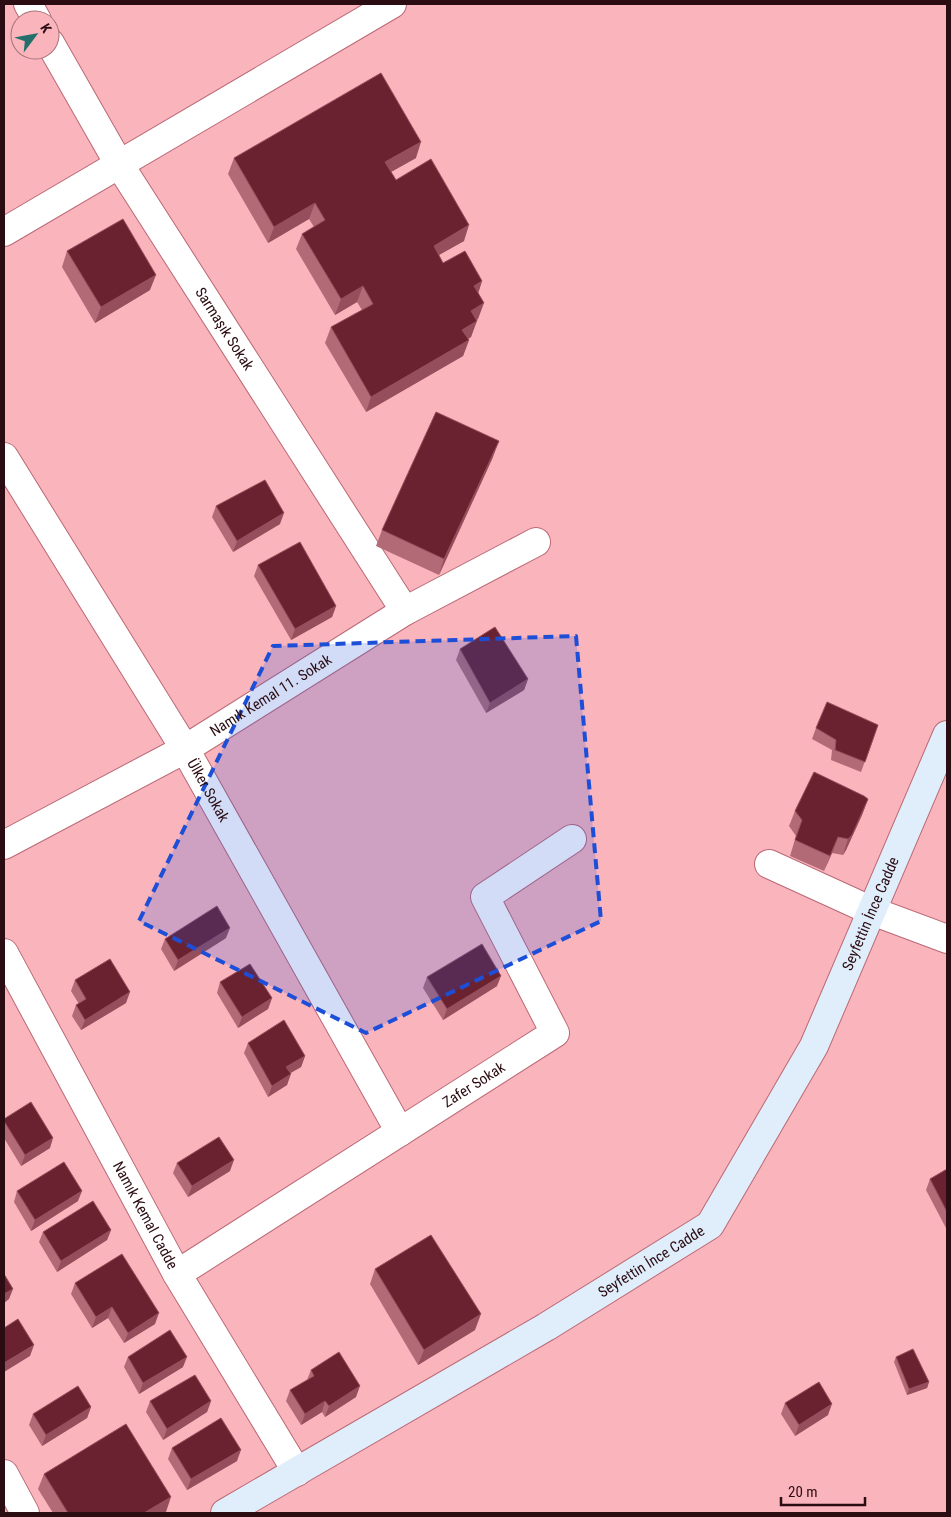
<svg xmlns="http://www.w3.org/2000/svg" width="951" height="1517" font-family="'Roboto Condensed',sans-serif">
<style>
.lines{fill:none;stroke-linecap:round;stroke-linejoin:round}
.minor-casing{stroke:#ba6975;stroke-width:30}
.secondary-casing{stroke:#ba6975;stroke-width:30}
.minor{stroke:#fff;stroke-width:28}
.secondary{stroke:#e0eefc;stroke-width:28}
.wall{fill:#b26b76}
.shaded-wall{fill:#954e5b}
.building{fill:#6a2231;stroke:#954e5b}
.marked{fill:#1d4ed8;fill-opacity:0.2;stroke:#1d4ed8;stroke-width:4;stroke-dasharray:10 6;stroke-linejoin:round}
.labels{text-anchor:middle;dominant-baseline:central;stroke-width:5;stroke-linejoin:round;paint-order:stroke}
.street-label{font-size:15px;fill:#2b0c12;stroke:#fab4bc}
</style>
<rect width="100%" height="100%" fill="#fab4bc"/>
<g class="lines">
<defs>
<g id="minor">
<polyline points="28,4 37,20"/>
<path id="s1" d="M 50,43 L 119,164 L 405,611"/>
<polyline points="4,232 392,4"/>
<path id="s2" d="M 4,457 L 185,749 L 400,1132"/>
<path id="s3" d="M 4,845 L 185,749 L 405,611 L 536,542"/>
<polyline points="769,864 872,911 947,939"/>
<path id="s4" d="M 4,953 L 177,1274 L 297,1472"/>
<path id="s5" d="M 177,1274 L 555,1033 L 485,897 L 572,839"/>
<polyline points="4,1474 25,1513"/>
</g>
<g id="secondary">
<path id="s6" d="M 225,1513 L 546,1327 L 710,1225 L 814,1046 L 947,735"/>
</g>
</defs>
<use href="#minor" class="minor-casing"/>
<use href="#secondary" class="secondary-casing"/>
<use href="#minor" class="minor"/>
<use href="#secondary" class="secondary"/>
</g>
<g class="wall">
<polygon points="234,158 416,158 391,172 396,180 464,241 439,255 443,263 482,281 478,293 478,319 476,320 471,337 468,339 469,340 463,356 366,412 325,343 331,327 362,310 357,302 335,315 296,249 302,234 314,227 309,219 268,243 228,174"/>
<polygon points="67,251 150,290 95,323 62,267"/>
<polygon points="493,457 439,575 376,546 382,530"/>
<polygon points="216,506 280,524 233,552 212,517"/>
<polygon points="258,565 336,606 332,617 291,640 254,576"/>
<polygon points="460,649 528,679 524,690 486,713 456,660"/>
<polygon points="878,725 861,772 831,760 832,750 812,739 816,728"/>
<polygon points="868,799 862,815 846,850 843,855 832,853 824,871 790,856 796,836 789,826 795,811"/>
<polygon points="226,938 174,971 161,949 165,939"/>
<polygon points="427,977 497,986 443,1020 423,988"/>
<polygon points="75,980 126,1003 81,1030 72,1016 76,1005 79,1004 71,991"/>
<polygon points="220,982 272,998 268,1009 238,1028 217,993"/>
<polygon points="248,1043 305,1056 301,1067 290,1073 287,1085 268,1097 244,1053"/>
<polygon points="4,1119 50,1148 21,1166 4,1138"/>
<polygon points="177,1163 230,1171 188,1197 173,1173"/>
<polygon points="947,1169 947,1230 926,1190 930,1179"/>
<polygon points="17,1191 78,1201 31,1231 14,1202"/>
<polygon points="111,1230 107,1240 57,1272 39,1242 43,1232"/>
<polygon points="375,1269 475,1330 418,1365 370,1284"/>
<polygon points="75,1283 155,1324 124,1343 108,1318 92,1328 71,1294"/>
<polygon points="128,1357 183,1367 139,1394 124,1367"/>
<polygon points="896,1357 929,1382 927,1388 907,1395 894,1362"/>
<polygon points="311,1370 356,1397 325,1417 322,1412 301,1425 286,1401 290,1390 307,1380"/>
<polygon points="150,1401 211,1401 207,1412 163,1440 146,1412"/>
<polygon points="785,1403 828,1415 795,1436 781,1414"/>
<polygon points="91,1407 87,1418 42,1446 29,1425 33,1414"/>
<polygon points="172,1448 237,1461 187,1490 168,1459"/>
<polygon points="44,1474 166,1512 164,1513 53,1513 38,1489"/>
</g>
<g class="shaded-wall">
<polygon points="421,142 416,158 380,178 385,162"/>
<polygon points="315,203 309,219 268,243 274,227"/>
<polygon points="469,225 464,241 428,261 434,246"/>
<polygon points="156,275 150,290 95,323 101,307"/>
<polygon points="482,281 477,297 474,286"/>
<polygon points="363,286 357,302 335,315 341,299"/>
<polygon points="484,303 478,319 465,326 471,311"/>
<polygon points="477,321 471,337 457,345 462,330"/>
<polygon points="469,340 463,356 366,412 371,397"/>
<polygon points="499,441 493,457 439,575 444,559"/>
<polygon points="284,513 280,524 233,552 237,541"/>
<polygon points="336,606 332,617 291,640 295,629"/>
<polygon points="528,679 524,690 486,713 490,703"/>
<polygon points="868,799 862,815 846,850 843,855 848,839"/>
<polygon points="838,837 832,853 824,871 830,856"/>
<polygon points="230,928 226,938 174,971 178,960"/>
<polygon points="501,976 497,986 443,1020 447,1009"/>
<polygon points="130,992 126,1003 81,1030 85,1020"/>
<polygon points="272,998 268,1009 238,1028 242,1017"/>
<polygon points="305,1056 301,1067 282,1078 286,1067"/>
<polygon points="291,1074 287,1085 268,1097 272,1086"/>
<polygon points="53,1138 50,1148 21,1166 25,1155"/>
<polygon points="234,1160 230,1171 188,1197 192,1186"/>
<polygon points="82,1191 78,1201 31,1231 35,1220"/>
<polygon points="111,1230 107,1240 57,1272 61,1261"/>
<polygon points="13,1289 9,1299 4,1303 4,1294"/>
<polygon points="112,1307 108,1318 92,1328 96,1317"/>
<polygon points="159,1313 155,1324 124,1343 128,1333"/>
<polygon points="481,1314 475,1330 418,1365 424,1350"/>
<polygon points="34,1345 30,1356 4,1372 4,1363"/>
<polygon points="187,1357 183,1367 139,1394 143,1383"/>
<polygon points="929,1382 927,1388 907,1395 909,1389"/>
<polygon points="360,1386 356,1397 325,1417 329,1406"/>
<polygon points="211,1401 207,1412 163,1440 167,1429"/>
<polygon points="325,1401 322,1412 301,1425 305,1414"/>
<polygon points="832,1404 828,1415 795,1436 799,1425"/>
<polygon points="91,1407 87,1418 42,1446 46,1435"/>
<polygon points="241,1450 237,1461 187,1490 191,1479"/>
<polygon points="171,1497 166,1512 164,1513 144,1513"/>
</g>
<g class="building">
<polygon points="381,73 421,142 385,162 396,180 431,159 469,225 434,246 443,263 465,251 482,281 474,286 484,303 471,311 477,321 462,330 469,340 371,397 331,327 373,304 363,286 341,299 302,234 325,220 315,203 274,227 234,158"/>
<polygon points="123,219 156,275 101,307 67,251"/>
<polygon points="436,412 499,441 444,559 382,530"/>
<polygon points="265,480 284,513 237,541 216,506"/>
<polygon points="300,542 336,606 295,629 258,565"/>
<polygon points="495,627 528,679 490,703 460,649"/>
<polygon points="827,702 878,725 865,762 835,750 836,740 816,728"/>
<polygon points="814,772 864,796 868,799 852,835 848,839 838,837 830,856 795,840 802,820 795,811"/>
<polygon points="217,906 230,928 178,960 165,939"/>
<polygon points="482,944 501,976 447,1009 427,977"/>
<polygon points="110,959 130,992 85,1020 76,1005 86,999 75,980"/>
<polygon points="250,964 272,998 242,1017 220,982"/>
<polygon points="284,1020 305,1056 286,1067 291,1074 272,1086 248,1043"/>
<polygon points="31,1102 53,1138 25,1155 4,1121 4,1119"/>
<polygon points="219,1137 234,1160 192,1186 177,1163"/>
<polygon points="64,1162 82,1191 35,1220 17,1191"/>
<polygon points="947,1169 947,1212 930,1179"/>
<polygon points="93,1201 111,1230 61,1261 43,1232"/>
<polygon points="431,1235 481,1314 424,1350 375,1269"/>
<polygon points="122,1254 159,1313 128,1333 112,1307 96,1317 75,1283"/>
<polygon points="4,1274 13,1289 4,1294"/>
<polygon points="18,1319 34,1345 4,1363 4,1328"/>
<polygon points="170,1330 187,1357 143,1383 128,1357"/>
<polygon points="913,1349 929,1382 909,1389 896,1357"/>
<polygon points="339,1352 360,1386 329,1406 325,1401 305,1414 290,1390 314,1376 311,1370"/>
<polygon points="195,1375 211,1401 167,1429 150,1401"/>
<polygon points="819,1382 832,1404 799,1425 785,1403"/>
<polygon points="78,1386 91,1407 46,1435 33,1414"/>
<polygon points="221,1418 241,1450 191,1479 172,1448"/>
<polygon points="126,1424 171,1497 144,1513 68,1513 44,1474"/>
</g>
<path class="marked" d="M 576,636 L 601,921 L 366,1033 L 139,921 L 273,646 Z"/>
<g class="labels">
<g class="street-label">
<text stroke="none"><textPath href="#s1" startOffset="335">Sarmaşık Sokak</textPath></text>
<text stroke="none"><textPath href="#s3" startOffset="306">Namık Kemal 11. Sokak</textPath></text>
<text stroke="none"><textPath href="#s2" startOffset="391">Ülker Sokak</textPath></text>
<text stroke="none"><textPath href="#s6" startOffset="915">Seyfettin İnce Cadde</textPath></text>
<text stroke="none"><textPath href="#s5" startOffset="352">Zafer Sokak</textPath></text>
<text stroke="none"><textPath href="#s4" startOffset="298">Namık Kemal Cadde</textPath></text>
<text stroke="none"><textPath href="#s6" startOffset="495">Seyfettin İnce Cadde</textPath></text>
</g>
</g>
<rect width="951" height="1517" fill="none" stroke="#2b0c12" stroke-width="10"/>
<g transform="translate(35 35) rotate(58)"><circle r="24" fill="#fab4bc" stroke="#a77178"/>
<path d="M0-4L9 19L0 12L-9 19Z" fill="#246f6c"/>
<text y="-8" font-size="14" font-weight="bold" text-anchor="middle" fill="#2b0c12">K</text>
</g>
<path d="M781 1497v8h84v-8" fill="none" stroke="#2b0c12" stroke-width="2.5"/>
<text x="788" y="1497" font-size="15" fill="#2b0c12" stroke="#fab4bc" stroke-width="4" paint-order="stroke">20 m</text>
</svg>
